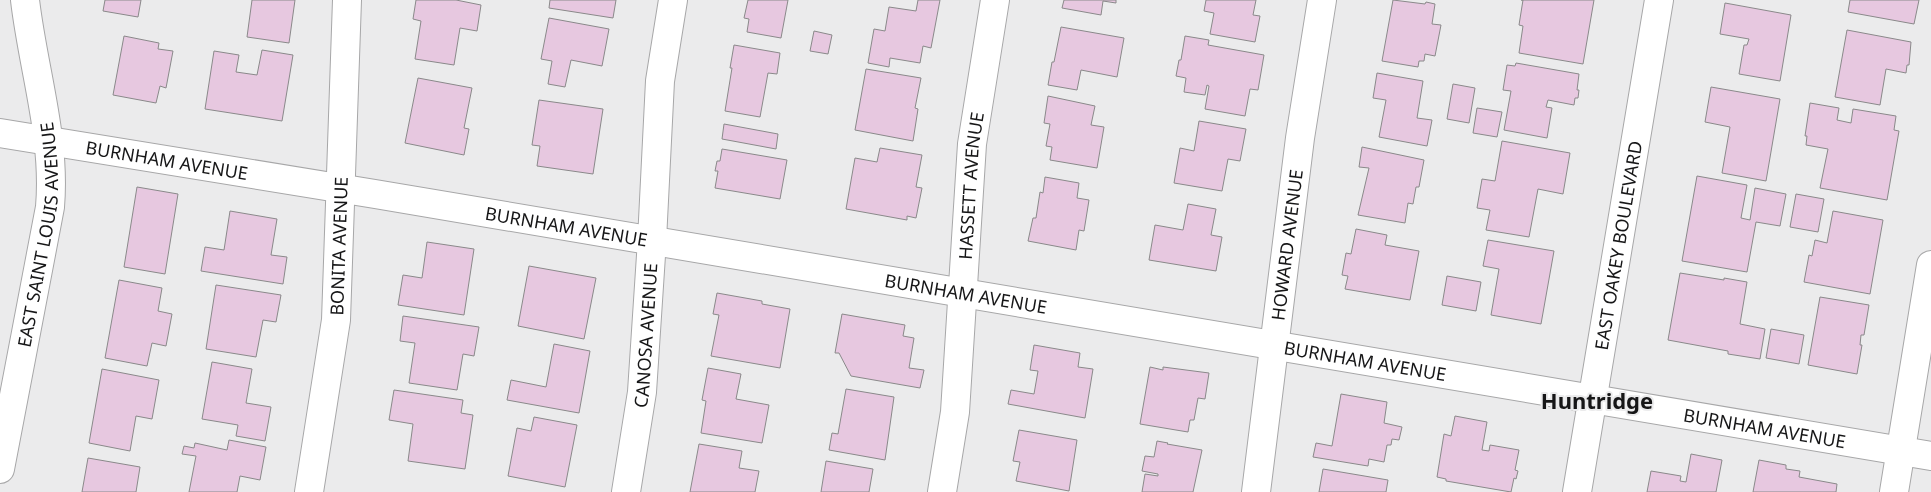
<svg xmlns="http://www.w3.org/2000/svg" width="1931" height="492" font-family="'Noto Sans',sans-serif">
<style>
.building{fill:#e7c8e0;stroke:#8a898a}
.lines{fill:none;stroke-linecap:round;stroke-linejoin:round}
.minor-casing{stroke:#a7a7a8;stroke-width:30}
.minor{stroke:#fff;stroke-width:28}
.labels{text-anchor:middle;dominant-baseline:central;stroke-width:4;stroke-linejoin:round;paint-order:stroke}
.street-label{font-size:18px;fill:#161617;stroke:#ebebec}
.district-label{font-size:22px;font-weight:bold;fill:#161617;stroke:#ebebec}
</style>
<rect width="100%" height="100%" fill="#ebebec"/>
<g class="building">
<polygon points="105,0 141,0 138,17 103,11"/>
<polygon points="252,0 295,0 289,43 247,37"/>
<polygon points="416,0 456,0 481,5 477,31 460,28 454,65 415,59 421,21 413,19"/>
<polygon points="550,0 616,0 613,18 549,8"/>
<polygon points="748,0 788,0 781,38 747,32 749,19 744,18"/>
<polygon points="918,0 940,0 931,48 923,46 920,63 890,58 889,67 868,63 874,29 885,31 889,7 916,11"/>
<polygon points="1064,0 1116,0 1116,3 1103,1 1101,15 1062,8"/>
<polygon points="1206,0 1256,0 1253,15 1260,16 1255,42 1210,34 1214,13 1204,11"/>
<polygon points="1393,0 1425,4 1426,2 1435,4 1432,24 1441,25 1435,56 1425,54 1424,61 1419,61 1418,67 1382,61"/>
<polygon points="1521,0 1594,0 1583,64 1519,53 1523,26 1519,25 1523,0"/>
<polygon points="1850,0 1919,0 1914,24 1848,12"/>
<polygon points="1725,3 1791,15 1780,81 1739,74 1744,45 1747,45 1749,39 1720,34"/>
<polygon points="549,18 609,29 602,66 571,60 565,87 548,84 552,61 541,59"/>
<polygon points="1061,27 1124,38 1117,77 1081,70 1077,90 1048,85 1052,62 1054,62"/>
<polygon points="1847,30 1911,42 1909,65 1907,65 1906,73 1886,69 1880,105 1835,97"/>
<polygon points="814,31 832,35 828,54 810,51"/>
<polygon points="124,36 159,43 158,49 173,51 166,88 160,86 156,103 113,95"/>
<polygon points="1185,36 1209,40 1208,45 1264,55 1258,90 1250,89 1245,116 1205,109 1209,86 1207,85 1205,95 1184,92 1186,78 1176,76 1179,60 1181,60"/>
<polygon points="734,45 780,53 777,74 768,73 760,117 725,111 732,68 730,68"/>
<polygon points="262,50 293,55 282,121 205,109 214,51 239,55 236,72 257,75"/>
<polygon points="1516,63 1579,74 1577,90 1579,90 1578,98 1575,98 1574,105 1548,100 1546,107 1552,108 1547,138 1504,130 1511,91 1503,90 1507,65 1515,66"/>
<polygon points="866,69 921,78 915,108 918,109 913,141 855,130"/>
<polygon points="1377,73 1423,81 1417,118 1432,120 1427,146 1379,137 1386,100 1373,98"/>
<polygon points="418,78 472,88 464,128 469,129 464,155 405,143"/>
<polygon points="1453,84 1475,88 1469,123 1447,119"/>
<polygon points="1711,87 1780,99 1766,181 1722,173 1730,127 1705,122"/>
<polygon points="1048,96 1095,106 1091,125 1104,127 1097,168 1050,160 1052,147 1046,146 1050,124 1044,123"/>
<polygon points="539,100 603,109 593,174 537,166 540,146 532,145"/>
<polygon points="1810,103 1839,108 1837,120 1851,123 1853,109 1896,116 1894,130 1899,131 1887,200 1820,188 1828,149 1806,145 1807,136 1805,136"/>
<polygon points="1477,108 1502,112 1497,137 1473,133"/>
<polygon points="1199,121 1246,129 1240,161 1228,159 1222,191 1174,183 1180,148 1194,151"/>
<polygon points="724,124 778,134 776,149 722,139"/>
<polygon points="1502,141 1570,153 1563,194 1538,189 1529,237 1486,230 1490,210 1477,208 1482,179 1495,181"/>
<polygon points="1362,147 1424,160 1419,187 1416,187 1413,204 1408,203 1405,223 1358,215 1369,168 1359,167"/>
<polygon points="880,148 922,155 916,187 922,188 916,218 907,216 907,220 846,209 855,158 877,162"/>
<polygon points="722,149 787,160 780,199 715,188 718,171 715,171 717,161 720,161"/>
<polygon points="1697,176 1747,185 1741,218 1750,220 1755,188 1786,194 1780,226 1756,222 1747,272 1682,261"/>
<polygon points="1045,177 1079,183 1077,198 1089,200 1084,231 1079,230 1076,250 1028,241 1033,218 1036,218 1040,192 1043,193"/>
<polygon points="137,187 178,194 165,274 124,267"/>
<polygon points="1796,194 1824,199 1818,232 1790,227"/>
<polygon points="1188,204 1216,209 1211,235 1222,237 1216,271 1149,260 1155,225 1183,230"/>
<polygon points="230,211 277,219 271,255 287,257 283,284 201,271 205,247 224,250"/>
<polygon points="1833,211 1883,220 1870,294 1804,282 1809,255 1812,256 1815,240 1827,243"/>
<polygon points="1356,229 1387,235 1385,245 1419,251 1410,300 1345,289 1348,276 1342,275 1346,253 1351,254"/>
<polygon points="1488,240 1554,251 1541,324 1491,315 1499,269 1483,266"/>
<polygon points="427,242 474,249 464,315 398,305 403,275 422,278"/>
<polygon points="529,266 596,278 584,339 518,326"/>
<polygon points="1680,273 1724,280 1724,278 1747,282 1740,324 1765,329 1760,359 1728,354 1728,351 1668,340"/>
<polygon points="1447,276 1481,282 1476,311 1442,305"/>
<polygon points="119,280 162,288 158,311 172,314 166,346 152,343 147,366 105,358"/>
<polygon points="216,285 281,295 276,322 263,320 256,357 206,349"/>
<polygon points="717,293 762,301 762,304 790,309 780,368 711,356 719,315 713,314"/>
<polygon points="1820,297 1869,305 1864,335 1861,335 1860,345 1862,345 1857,374 1808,365"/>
<polygon points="842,314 905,325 903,336 914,338 909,368 924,370 920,388 851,376 839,353 835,353"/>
<polygon points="403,316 479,327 474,356 463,354 457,390 409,383 415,343 400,341"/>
<polygon points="1771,329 1804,335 1799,364 1766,358"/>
<polygon points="554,344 590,351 579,413 507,400 511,380 546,387"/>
<polygon points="1034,345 1080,353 1078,367 1093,369 1085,418 1008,404 1011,390 1034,394 1038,371 1030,370"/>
<polygon points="212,362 252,369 246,403 271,407 265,441 236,436 238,425 202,419"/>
<polygon points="1150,367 1163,370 1163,367 1209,373 1205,399 1198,398 1194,420 1190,420 1188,432 1140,424"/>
<polygon points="708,368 741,374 736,399 769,405 762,443 701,433 706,401 702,400"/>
<polygon points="102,369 159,380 152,419 136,416 130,451 89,443"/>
<polygon points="846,389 894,397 885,460 829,450 832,433 838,434"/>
<polygon points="394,390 463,400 461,413 473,415 465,469 408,461 413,424 389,420"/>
<polygon points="1341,394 1387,402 1384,423 1402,427 1399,440 1392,439 1391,445 1387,445 1384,462 1369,459 1368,466 1313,457 1316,443 1332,446"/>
<polygon points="1455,416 1487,422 1482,450 1489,451 1490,445 1519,450 1515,470 1518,471 1516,479 1514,478 1511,492 1446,481 1446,479 1437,477 1444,434 1451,436"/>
<polygon points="534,417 577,425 565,487 508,476 517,428 531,431"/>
<polygon points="1019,430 1077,440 1069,491 1016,481 1020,462 1013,461"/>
<polygon points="229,440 266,447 260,480 240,476 237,492 189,492 196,456 182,454 184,446 194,448 195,443 227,450"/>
<polygon points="1157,441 1168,443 1167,444 1202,450 1193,492 1142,492 1145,474 1158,476 1158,474 1142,471 1145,456 1154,457"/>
<polygon points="699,444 742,451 739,468 759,471 755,492 690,492"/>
<polygon points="1691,454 1722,460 1716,492 1647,492 1651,471 1681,476 1680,481 1686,482"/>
<polygon points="88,458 140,467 136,492 82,492"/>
<polygon points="1759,460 1786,465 1786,469 1800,471 1799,477 1837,484 1836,492 1753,492"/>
<polygon points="826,461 873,469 869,492 821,492"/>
<polygon points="1323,469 1388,480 1386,492 1319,492"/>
</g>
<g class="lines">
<defs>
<g id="minor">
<path id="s1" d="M 0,133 L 375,194 L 1931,456"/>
<path id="s2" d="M 0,469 L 50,207 C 56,137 33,69 25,0"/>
<path id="s3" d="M 309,492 L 336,320 L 347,0"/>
<path id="s4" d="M 626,492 L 642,392 L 652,240 L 660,81 L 673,0"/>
<path id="s5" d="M 942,492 L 955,412 L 972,144 L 995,0"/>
<path id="s6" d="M 1256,492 L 1300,138 L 1322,0"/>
<path id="s7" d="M 1577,492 L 1659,0"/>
<polyline points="1894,492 1931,265"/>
</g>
</defs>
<use href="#minor" class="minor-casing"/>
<use href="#minor" class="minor"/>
</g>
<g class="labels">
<g class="street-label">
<text stroke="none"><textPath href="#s1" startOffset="169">BURNHAM AVENUE</textPath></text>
<text stroke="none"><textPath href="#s5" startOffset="308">HASSETT AVENUE</textPath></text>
<text stroke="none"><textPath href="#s1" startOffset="574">BURNHAM AVENUE</textPath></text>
<text stroke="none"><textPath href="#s2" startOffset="238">EAST SAINT LOUIS AVENUE</textPath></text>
<text stroke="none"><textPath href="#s6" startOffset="249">HOWARD AVENUE</textPath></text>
<text stroke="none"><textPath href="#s7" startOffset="250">EAST OAKEY BOULEVARD</textPath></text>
<text stroke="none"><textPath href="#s3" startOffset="248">BONITA AVENUE</textPath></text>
<text stroke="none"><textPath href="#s1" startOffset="979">BURNHAM AVENUE</textPath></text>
<text stroke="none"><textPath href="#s4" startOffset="158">CANOSA AVENUE</textPath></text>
<text stroke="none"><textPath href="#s1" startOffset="1384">BURNHAM AVENUE</textPath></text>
<text stroke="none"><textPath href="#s1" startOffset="1789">BURNHAM AVENUE</textPath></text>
</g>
<g class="district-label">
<text x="1597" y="400">Huntridge</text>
</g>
</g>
</svg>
